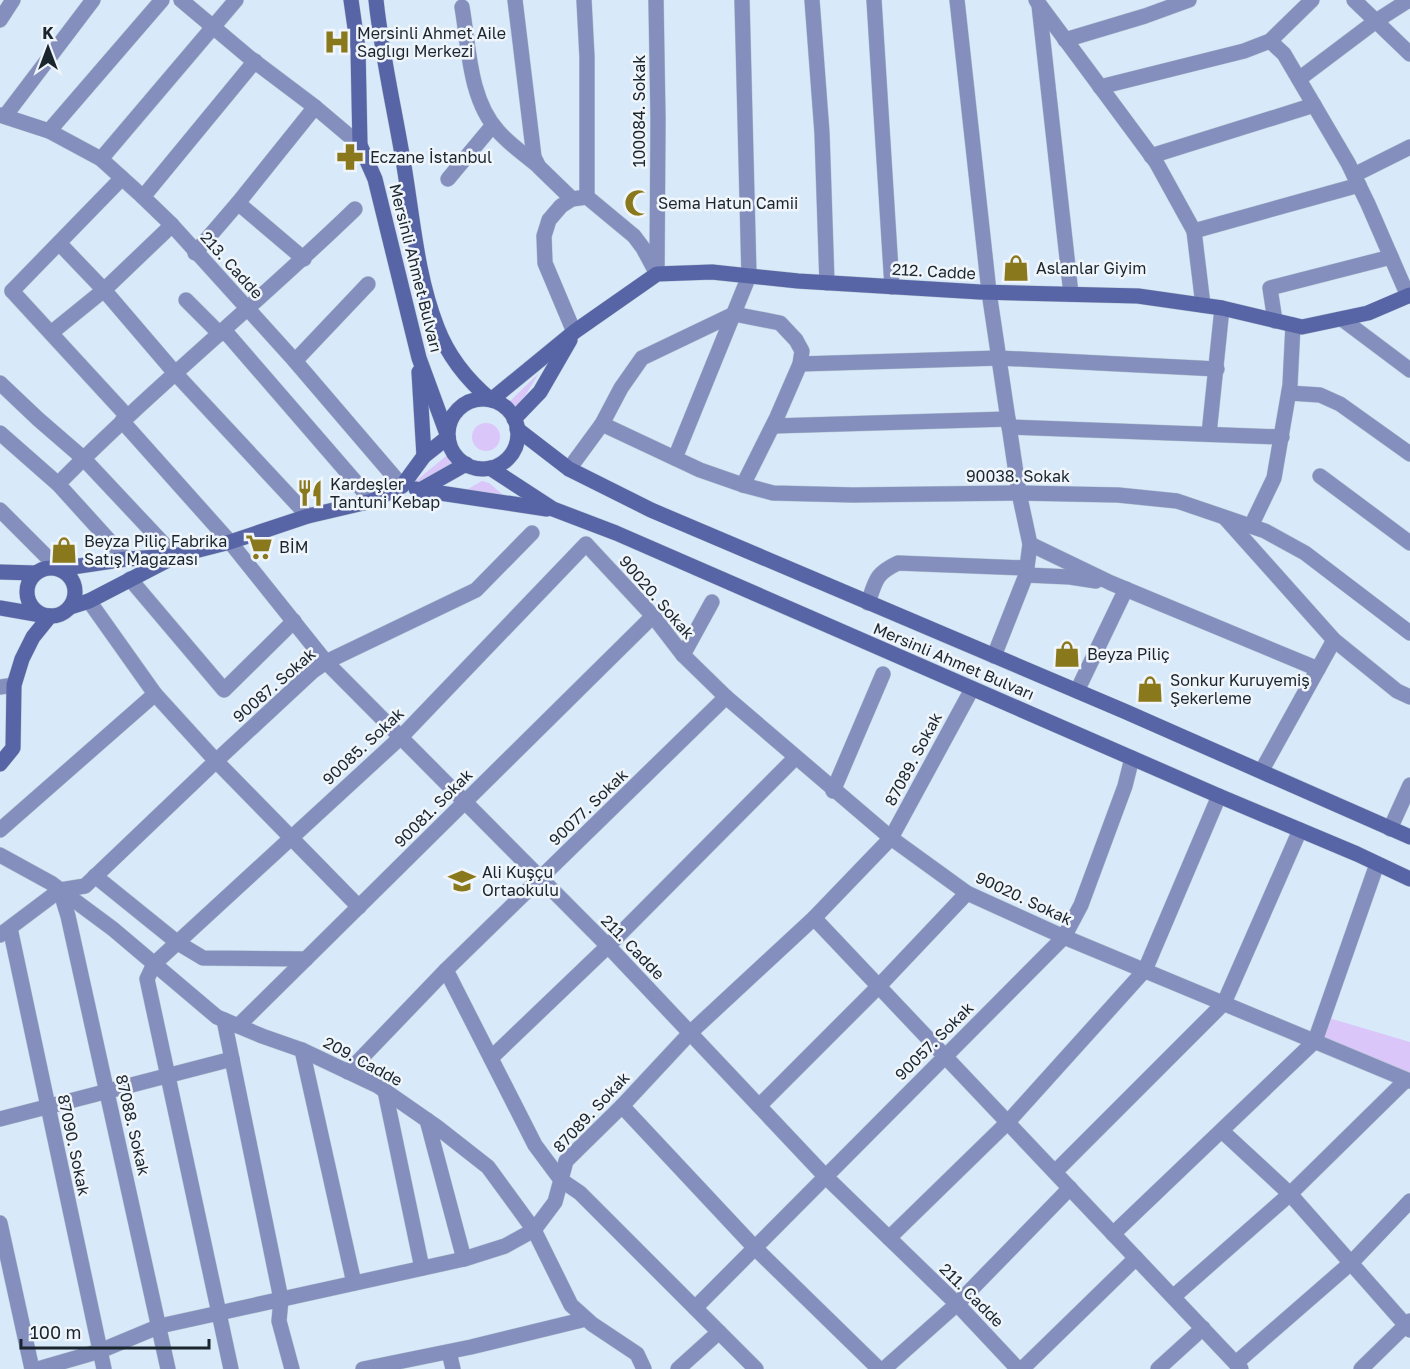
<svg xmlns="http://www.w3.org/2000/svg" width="1410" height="1369" font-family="'Golos Text',sans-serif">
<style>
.green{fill:#dac6f8}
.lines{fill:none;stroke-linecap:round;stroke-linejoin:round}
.street-casing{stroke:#b6c7d4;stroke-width:16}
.secondary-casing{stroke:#b6c7d4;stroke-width:16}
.street{stroke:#848fbd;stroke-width:15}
.secondary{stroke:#5764a5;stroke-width:15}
.labels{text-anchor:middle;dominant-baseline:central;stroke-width:5;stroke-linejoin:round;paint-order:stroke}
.poi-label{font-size:16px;fill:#1a252e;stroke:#eff5fa;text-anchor:start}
.street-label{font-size:16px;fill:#1a252e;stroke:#eff5fa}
</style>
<rect width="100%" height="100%" fill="#d8eaf9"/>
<g class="green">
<polygon points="539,373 514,414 506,405"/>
<circle cx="486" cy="437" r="14"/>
<polygon points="451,452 459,465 419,487 412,484"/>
<polygon points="482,481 489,483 508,499 459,494"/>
<polygon points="1329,1018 1410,1042 1410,1076 1321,1039"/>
</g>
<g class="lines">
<defs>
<g id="street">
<polyline points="181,0 250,58 315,107 360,145"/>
<polyline points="515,0 534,157 539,167 572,199"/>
<polyline points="584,0 587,57 587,197"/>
<polyline points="812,0 822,133 827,283"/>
<polyline points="874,0 892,287"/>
<polyline points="957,0 989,292 1019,493 1030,544 1026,575 994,656"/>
<polyline points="1036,0 1156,162 1194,231 1203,305"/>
<polyline points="1354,0 1410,54"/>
<polyline points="1039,5 1071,294"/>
<path d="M 462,7 C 469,47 469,99 498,131 C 509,144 524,154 537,165"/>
<polyline points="0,20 13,0"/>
<polyline points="1065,40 1145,16 1189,0"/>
<polyline points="1270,41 1284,54 1348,163 1368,204 1408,296"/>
<polyline points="1299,79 1376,21 1409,0"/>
<polyline points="1100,87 1244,51 1270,41 1312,0"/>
<polyline points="0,115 49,131 101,159 143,197 172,225 295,361 402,486"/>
<polyline points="5,116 93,0"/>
<polyline points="49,131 162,0"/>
<polyline points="1151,156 1314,105"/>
<polyline points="101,159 236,0"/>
<polyline points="1354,175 1410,147"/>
<polyline points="448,179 493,125"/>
<polyline points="143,197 255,61"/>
<polyline points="238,203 304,259"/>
<polyline points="1194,231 1359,185"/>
<polyline points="59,243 104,290 175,373 308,516"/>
<polyline points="195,253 238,203 315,107"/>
<polyline points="12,291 127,416"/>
<polyline points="12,291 122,178"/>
<polyline points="186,300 220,334"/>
<polyline points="1342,319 1410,370"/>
<polyline points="1275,321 1270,288 1391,257"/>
<polyline points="224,330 372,501"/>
<polyline points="574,332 545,263 544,236 549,220 561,206 572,199 587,197 634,236 643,248 657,274 658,119 656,0"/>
<polyline points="51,333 104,290 172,225"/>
<polyline points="295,361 368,284"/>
<polyline points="800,364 999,358 1217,369"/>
<polyline points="0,383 38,419 83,458 175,556"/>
<polyline points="1289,393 1320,395 1340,404 1410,454"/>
<polyline points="122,421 230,542 326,662 608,946 825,1176 957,1304 1018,1369"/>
<polyline points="602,424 700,470 743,485 773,493 853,495 1019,493 1118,495 1177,501 1265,531 1305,553 1410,633"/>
<polyline points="773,426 1008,419"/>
<polyline points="1009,427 1282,437"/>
<polyline points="0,433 58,484 126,559"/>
<polyline points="1209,434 1222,308"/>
<polyline points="675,458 749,276 742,0"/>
<polyline points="569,469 602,424 621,388 642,358 734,314 780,323 796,340 802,351 800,364 777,417 743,485"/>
<polyline points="1320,476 1410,543"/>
<path d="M 58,484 C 153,388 258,303 355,209"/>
<polyline points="0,510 59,569"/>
<polyline points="1226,519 1334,640 1397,691 1410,697"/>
<polyline points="1251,526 1274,478 1290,385 1293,325"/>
<polyline points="1030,544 1111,583 1318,669"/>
<polyline points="1026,575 1070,577 1096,581"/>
<polyline points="130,579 224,690 294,621"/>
<polyline points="89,601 155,694 216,761 359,907"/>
<path d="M 868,603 C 876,580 875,574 898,563 L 1026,568"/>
<polyline points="683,655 712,602"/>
<polyline points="0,687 14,685"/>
<polyline points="1077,691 1126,589"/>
<polyline points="1262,770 1334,640"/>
<polyline points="833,791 883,674"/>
<polyline points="1390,829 1410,785"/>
<polyline points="0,830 155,694"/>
<polyline points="0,855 51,883 113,929 217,1017 262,1036 302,1050 378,1086 437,1127 488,1167 534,1230 571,1305 592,1324 637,1354 644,1369"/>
<polyline points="95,876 178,943 203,958 306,959"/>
<polyline points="60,890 68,916 168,1369"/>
<polyline points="814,918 1241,1369"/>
<polyline points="10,928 104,1369"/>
<polyline points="0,935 60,890 85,886 216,761 313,671 326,662 476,590 532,533"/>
<polyline points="446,970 535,1145 561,1180 580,1193 756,1369"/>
<polyline points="224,1020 281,1299 279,1321 292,1369"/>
<polyline points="238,1026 653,616"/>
<polyline points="302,1050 354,1283"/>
<polyline points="491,1058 608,946 795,758"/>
<polyline points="348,1072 446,970 726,697"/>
<polyline points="385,1091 422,1268"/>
<polyline points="622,1106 755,1248 879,1369"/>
<polyline points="759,1106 879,986 967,893"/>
<polyline points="0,1119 232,1059"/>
<polyline points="427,1120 464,1259"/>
<polyline points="1223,1132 1290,1194 1410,1330"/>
<polyline points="1055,1172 1224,1003 1300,830"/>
<polyline points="0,1223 32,1369"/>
<polyline points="1113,1234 1315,1041 1377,864"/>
<polyline points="889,1238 1008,1122 1145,970 1219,796"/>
<polyline points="1173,1297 1290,1194 1406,1080"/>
<polyline points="695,1308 1064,937 1081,905 1125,786 1132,758"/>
<polyline points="449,1352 453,1369"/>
<polyline points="1236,1363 1352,1262 1410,1201"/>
<polyline points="38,1369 100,1351 160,1326 464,1259 505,1246 534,1230 555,1202 566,1161 622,1106 691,1032 814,918 891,838 972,689"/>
<polyline points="231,1369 147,979 154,964 401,737 586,544 653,616 683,655 726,697 891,838 967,893 1064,937 1410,1081"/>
<polyline points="363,1369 471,1347 586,1319"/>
<polyline points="678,1369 719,1332"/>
<polyline points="884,1369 957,1304 1070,1188"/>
<polyline points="1022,1369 1136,1258"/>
<polyline points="1158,1369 1203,1328"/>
<polyline points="1361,1369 1410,1321"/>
</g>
<g id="secondary">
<path d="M 376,0 C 382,57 395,111 404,166 C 413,220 417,276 437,327 C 448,356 467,380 491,400 L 574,332 L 657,274 L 712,272 L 798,281 L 980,292 L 1138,296 L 1222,308 L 1302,327 L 1368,313 L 1410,295"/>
<polyline points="419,372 424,456"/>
<circle cx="483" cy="434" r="35"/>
<polyline points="514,419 540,392 570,340"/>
<polyline points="517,429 569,469 651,510 1124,711 1410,837"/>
<polyline points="490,468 553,509 616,533 1219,796 1357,854 1410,879"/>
<polyline points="416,489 420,490 466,464"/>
<polyline points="420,490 547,509"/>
<circle cx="51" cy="592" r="24"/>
<polyline points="59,569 126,559 175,556 230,542 308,516 372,501 402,486 424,456 448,437 419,358 375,179 360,145 358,49 351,0"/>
<polyline points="0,572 35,573"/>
<polyline points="70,607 89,601 170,559"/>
<polyline points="0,608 41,615"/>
<polyline points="0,764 13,748 14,685 22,659 33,637 50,616"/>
</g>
</defs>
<use href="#street" class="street-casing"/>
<use href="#secondary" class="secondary-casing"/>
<use href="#street" class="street"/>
<use href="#secondary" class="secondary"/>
</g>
<defs>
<symbol id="hospital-bare" viewBox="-9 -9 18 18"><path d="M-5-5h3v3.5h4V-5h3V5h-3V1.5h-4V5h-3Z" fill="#8a781d" stroke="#eff5fa" stroke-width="2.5" paint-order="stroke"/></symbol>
<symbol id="pharmacy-bare" viewBox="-9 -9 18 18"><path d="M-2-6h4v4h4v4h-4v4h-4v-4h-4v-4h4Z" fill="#8a781d" stroke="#eff5fa" stroke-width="2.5" paint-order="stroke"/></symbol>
<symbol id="mosque-bare" viewBox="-9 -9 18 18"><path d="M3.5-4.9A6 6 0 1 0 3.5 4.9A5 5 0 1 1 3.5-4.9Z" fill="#8a781d" stroke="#eff5fa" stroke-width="2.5" paint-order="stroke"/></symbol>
<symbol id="shop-bare" viewBox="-9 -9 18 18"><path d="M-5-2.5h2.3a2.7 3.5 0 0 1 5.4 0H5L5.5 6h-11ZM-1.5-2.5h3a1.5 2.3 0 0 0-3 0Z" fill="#8a781d" stroke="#eff5fa" stroke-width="2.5" paint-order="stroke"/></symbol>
<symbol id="restaurant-bare" viewBox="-9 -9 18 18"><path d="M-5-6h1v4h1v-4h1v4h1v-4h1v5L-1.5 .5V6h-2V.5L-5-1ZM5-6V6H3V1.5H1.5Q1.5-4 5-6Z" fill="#8a781d" stroke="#eff5fa" stroke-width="2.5" paint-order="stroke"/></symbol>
<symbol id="supermarket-bare" viewBox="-9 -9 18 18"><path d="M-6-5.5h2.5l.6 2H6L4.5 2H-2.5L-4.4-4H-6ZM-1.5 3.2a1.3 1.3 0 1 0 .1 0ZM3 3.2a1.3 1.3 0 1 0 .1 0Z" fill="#8a781d" stroke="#eff5fa" stroke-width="2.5" paint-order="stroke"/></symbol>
<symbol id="school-bare" viewBox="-9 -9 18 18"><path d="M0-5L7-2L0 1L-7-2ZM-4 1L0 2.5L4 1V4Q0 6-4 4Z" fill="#8a781d" stroke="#eff5fa" stroke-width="2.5" paint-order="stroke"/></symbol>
</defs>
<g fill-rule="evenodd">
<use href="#hospital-bare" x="318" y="23" width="38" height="38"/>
<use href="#pharmacy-bare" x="331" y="138" width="38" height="38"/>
<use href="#mosque-bare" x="619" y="184" width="38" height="38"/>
<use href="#shop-bare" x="997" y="249" width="38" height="38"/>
<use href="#restaurant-bare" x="291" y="474" width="38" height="38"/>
<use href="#supermarket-bare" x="240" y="528" width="38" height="38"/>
<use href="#shop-bare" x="45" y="531" width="38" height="38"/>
<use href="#shop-bare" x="1048" y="635" width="38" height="38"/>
<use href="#shop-bare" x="1131" y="670" width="38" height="38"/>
<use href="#school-bare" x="443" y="862" width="38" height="38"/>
</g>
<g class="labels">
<g class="poi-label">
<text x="357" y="33">Mersinli Ahmet Aile<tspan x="357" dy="18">Sağlığı Merkezi</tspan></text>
<text x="370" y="157">Eczane İstanbul</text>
<text x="658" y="203">Sema Hatun Camii</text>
<text x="1036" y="268">Aslanlar Giyim</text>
<text x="330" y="484">Kardeşler<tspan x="330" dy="18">Tantuni Kebap</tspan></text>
<text x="84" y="541">Beyza Piliç Fabrika<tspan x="84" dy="18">Satış Mağazası</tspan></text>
<text x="279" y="547">BİM</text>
<text x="1087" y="654">Beyza Piliç</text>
<text x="1170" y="680">Sonkur Kuruyemiş<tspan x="1170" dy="18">Şekerleme</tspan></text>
<text x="482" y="872">Ali Kuşçu<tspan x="482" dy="18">Ortaokulu</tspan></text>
</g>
<g class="street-label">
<text transform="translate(639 111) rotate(-90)">100084. Sokak</text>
<text transform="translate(232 265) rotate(48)">213. Cadde</text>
<text transform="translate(416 268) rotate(76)">Mersinli Ahmet Bulvarı</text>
<text transform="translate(934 271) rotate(3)">212. Cadde</text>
<text x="1018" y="476">90038. Sokak</text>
<text transform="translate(657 597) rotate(49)">90020. Sokak</text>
<text transform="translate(954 661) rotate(23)">Mersinli Ahmet Bulvarı</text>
<text transform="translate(274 685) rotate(-41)">90087. Sokak</text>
<text transform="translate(363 746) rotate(-43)">90085. Sokak</text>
<text transform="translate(913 759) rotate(-62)">87089. Sokak</text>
<text transform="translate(588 807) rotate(-44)">90077. Sokak</text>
<text transform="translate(433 808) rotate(-45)">90081. Sokak</text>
<text transform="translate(1024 898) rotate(25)">90020. Sokak</text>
<text transform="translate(633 947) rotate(46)">211. Cadde</text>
<text transform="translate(934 1041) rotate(-45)">90057. Sokak</text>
<text transform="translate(363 1061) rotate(28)">209. Cadde</text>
<text transform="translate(591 1112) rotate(-47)">87089. Sokak</text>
<text transform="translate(133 1125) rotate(77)">87088. Sokak</text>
<text transform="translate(74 1145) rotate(78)">87090. Sokak</text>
<text transform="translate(972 1295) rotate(45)">211. Cadde</text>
</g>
</g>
<g transform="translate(48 48)" stroke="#eff5fa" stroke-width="4.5" paint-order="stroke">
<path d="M0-4.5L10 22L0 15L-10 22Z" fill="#1a252e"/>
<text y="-9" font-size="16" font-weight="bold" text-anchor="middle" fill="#1a252e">K</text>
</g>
<path d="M21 1339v9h188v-9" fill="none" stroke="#1a252e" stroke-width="3"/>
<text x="30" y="1339" font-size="18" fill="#1a252e" stroke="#eff5fa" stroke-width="4.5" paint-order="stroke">100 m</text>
</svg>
